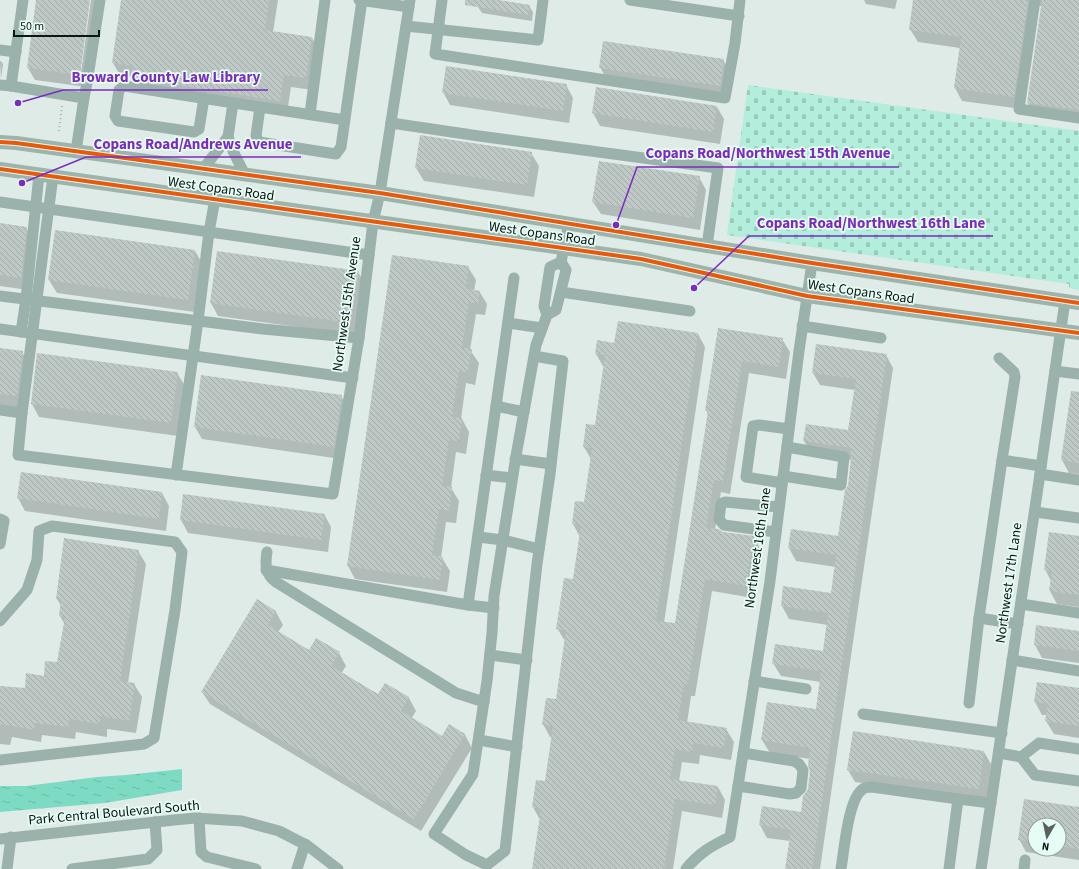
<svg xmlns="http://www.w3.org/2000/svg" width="1079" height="869" font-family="'Source Sans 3',sans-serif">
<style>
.cemetery{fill:url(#cemetery-stones)}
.water{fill:url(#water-ripples)}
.shadow{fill:#0003;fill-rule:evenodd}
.building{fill:url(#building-back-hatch)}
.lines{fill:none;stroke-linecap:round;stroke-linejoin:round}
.path{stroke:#a2b3ae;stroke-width:2;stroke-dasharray:1 3;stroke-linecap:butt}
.minor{stroke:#9bb1ab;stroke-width:11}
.major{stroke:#9db4ad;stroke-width:14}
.cycleway-casing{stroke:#e6fdf5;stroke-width:6}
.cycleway{stroke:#e8590c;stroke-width:4}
.labels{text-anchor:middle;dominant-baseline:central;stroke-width:3.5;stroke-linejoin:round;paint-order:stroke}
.street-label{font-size:14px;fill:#0e1613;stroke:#e6fdf5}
.leader{fill:none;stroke:#7b2cbf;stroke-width:1.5}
.callout-dot{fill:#7b2cbf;stroke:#e6fdf5;stroke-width:1.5}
.callout-label{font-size:15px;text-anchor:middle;font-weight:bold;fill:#7b2cbf;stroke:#e6fdf5;stroke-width:3.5;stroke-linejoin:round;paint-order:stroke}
</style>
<defs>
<pattern id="cemetery-stones" width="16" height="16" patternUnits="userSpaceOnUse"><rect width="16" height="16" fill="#b3eddb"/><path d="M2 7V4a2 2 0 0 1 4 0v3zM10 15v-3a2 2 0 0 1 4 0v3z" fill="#99cabb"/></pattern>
<pattern id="water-ripples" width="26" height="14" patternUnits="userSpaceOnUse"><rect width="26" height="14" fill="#7edbc3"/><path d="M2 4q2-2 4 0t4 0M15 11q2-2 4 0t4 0" fill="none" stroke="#6cbba7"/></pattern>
<pattern id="building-back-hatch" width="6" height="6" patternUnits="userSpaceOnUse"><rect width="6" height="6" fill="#bec8c4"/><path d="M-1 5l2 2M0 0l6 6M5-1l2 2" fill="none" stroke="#a2aba8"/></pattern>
</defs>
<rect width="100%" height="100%" fill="#deebe7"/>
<polygon class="cemetery" points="748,85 1079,131 1079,290 1069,288 1069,284 727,235"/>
<polygon class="water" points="182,769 182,790 105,803 0,812 0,786 26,786 97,777 126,775"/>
<g class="shadow">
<polygon points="37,0 89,0 78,80 80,80 91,0 99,0 87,87 35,80 28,68"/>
<polygon points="122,0 278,0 273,32 312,38 319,50 313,90 291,87 287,113 139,91 132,77 120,75 113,63"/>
<polygon points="479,0 492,0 529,6 533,12 532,21 482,13 478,7"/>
<polygon points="864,0 897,0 895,9 866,4"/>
<polygon points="914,0 1079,0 1079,122 1035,116 1028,103 1042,6 1039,6 1021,109 962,101 955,88 960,48 918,42 910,29"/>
<polygon points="723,60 731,73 727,98 607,80 600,67"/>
<polygon points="0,61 1,61 3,64 1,79"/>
<polygon points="566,85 573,98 569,123 450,105 443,92"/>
<polygon points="597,88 717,107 724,119 720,144 600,126 593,113"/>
<polygon points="531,153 539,166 534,197 424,181 416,168"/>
<polygon points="699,177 706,190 700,230 601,214 593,202"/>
<polygon points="0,224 26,228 33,240 28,290 0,286"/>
<polygon points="56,231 195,251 202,263 195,312 57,293 49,280"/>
<polygon points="468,267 476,280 474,291 479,291 487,304 485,315 476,314 470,350 479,363 475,385 466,383 461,419 462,419 469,432 466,454 456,452 451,488 459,501 456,523 446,522 441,558 442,558 450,571 447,592 355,579 348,566"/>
<polygon points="358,272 366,285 358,335 218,316 211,303"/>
<polygon points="719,329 782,339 790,352 786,379 749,373 730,494 721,492 715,530 723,533 754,537 761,550 753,598 712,591 695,696 691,696 687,723 726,729 734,742 731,760 700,755 699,764 682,762 679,781 718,787 725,800 722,818 682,811 673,869 533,869 540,820 533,807 546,782 552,737 550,737 543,724 557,700 565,641 557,628 574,580 580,537 573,524 585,504 591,459 584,447 596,426 605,367 603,366 596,354 615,344 698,334 705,347 664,623 676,624 709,416 706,410"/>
<polygon points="0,349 22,352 30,365 24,409 0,405"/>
<polygon points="886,355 893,368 820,869 786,869 790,841 767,838 760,825 802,813 809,789 811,771 810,759 770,753 762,740 768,703 817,710 821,682 781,676 773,663 824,653 828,625 789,619 782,606 784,587 832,594 836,567 796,561 789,548 839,537 849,486 852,460 812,454 804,441 849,431 855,390 820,385 813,373"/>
<polygon points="177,373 185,386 178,436 39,417 32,404"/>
<polygon points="1079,393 1079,474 1069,473 1062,460"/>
<polygon points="341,396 349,409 341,459 202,439 195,427"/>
<polygon points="21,473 162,493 169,506 166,531 25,511 18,498"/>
<polygon points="324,514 331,527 328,552 188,533 181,520"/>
<polygon points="1079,537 1079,607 1057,604 1050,591 1051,581 1045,569"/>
<polygon points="138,551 146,564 128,683 134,684 142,697 136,733 107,729 107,737 76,732 75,739 42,735 41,742 12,737 10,745 0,744 0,687 26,690 45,677 58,664 65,625 60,616 61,606 57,599"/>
<polygon points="257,601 276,612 283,625 278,632 309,651 339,653 346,666 341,674 378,696 386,684 409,698 416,711 411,719 442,737 450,726 465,735 472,748 421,831 210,704 202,692"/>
<polygon points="1079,632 1079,663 1042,658 1035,645"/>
<polygon points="1079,689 1079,738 1054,734 1046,721 1047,715 1042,715 1035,702"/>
<polygon points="984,752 991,764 986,801 855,782 848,770"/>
<path d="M 1025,800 L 1079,808 L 1079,860 L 1026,852 L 1019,839 ZM 1035,825 L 1059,825 L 1059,849 L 1035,849 Z"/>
</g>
<g class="building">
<polygon points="36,0 90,0 80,75 27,68"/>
<polygon points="121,0 269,0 265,30 312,37 306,78 284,75 280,101 131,78 133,66 112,63"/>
<polygon points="465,0 499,0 530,5 528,15 465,5"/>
<polygon points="913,0 1028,0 1014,97 954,88 961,37 909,30"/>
<polygon points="1042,0 1079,0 1079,110 1027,103"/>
<polygon points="603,41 724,59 720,86 599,68"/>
<polygon points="446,66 567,84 563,111 442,93"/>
<polygon points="596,87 717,106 713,132 592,113"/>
<polygon points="420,135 532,152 527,185 415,168"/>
<polygon points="599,161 700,176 693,218 592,202"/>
<polygon points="0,223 27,227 21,278 0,275"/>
<polygon points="55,230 195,250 188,300 48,280"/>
<polygon points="217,251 359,271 351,323 210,303"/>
<polygon points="392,255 469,266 466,288 480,291 478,303 469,302 462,348 472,349 468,372 459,371 452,417 462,418 459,441 449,440 442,486 452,487 449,511 439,509 432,555 443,557 440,580 347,566"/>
<polygon points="618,321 698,333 656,621 675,623 708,411 705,411 718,328 783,338 779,367 742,361 723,481 714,480 706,528 719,529 723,532 754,536 746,586 705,579 688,684 684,683 678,720 727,728 724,748 693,743 692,752 675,749 670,779 718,786 715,805 675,799 664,869 532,869 541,809 532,807 536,780 545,781 553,726 542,725 546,698 556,699 566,630 556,629 564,578 573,579 581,525 572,524 575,501 584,502 592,448 583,447 586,424 595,425 605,355 595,354 597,340 614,343"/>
<polygon points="816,344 887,354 812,869 785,869 791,830 759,825 762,806 801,812 803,796 808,789 810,771 808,765 810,748 761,740 767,702 816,709 821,671 772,664 775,644 823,651 828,613 781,606 783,586 831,593 836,555 788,548 791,529 838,536 845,490 848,486 851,458 851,448 803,441 806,424 848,430 856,379 812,373"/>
<polygon points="0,348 23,351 17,396 0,394"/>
<polygon points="37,353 178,372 171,423 31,404"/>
<polygon points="201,375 342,395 334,447 194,427"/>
<polygon points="1071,391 1079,392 1079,463 1061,460"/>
<polygon points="21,472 162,492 159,519 17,498"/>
<polygon points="183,494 325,514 321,540 180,520"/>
<polygon points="1049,532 1079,536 1079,595 1049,591 1052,571 1044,570"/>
<polygon points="64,538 139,550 120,681 135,683 129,721 100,716 100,724 69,719 68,727 35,723 34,730 0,724 0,686 25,688 26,673 44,676 45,661 57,662 65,617 59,616 61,599 56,599"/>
<polygon points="257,599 276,611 268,625 309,650 316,638 340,652 331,666 378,694 385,683 409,697 401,711 442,736 449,724 465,734 414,819 201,692"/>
<polygon points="1036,625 1079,631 1079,651 1034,645"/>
<polygon points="1037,682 1079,688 1079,726 1045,721 1048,704 1034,702"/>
<polygon points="853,731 984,751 979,789 847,770"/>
<polygon points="1024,799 1079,807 1079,849 1059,846 1059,825 1035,825 1035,842 1018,840"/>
</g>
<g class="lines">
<polyline class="path" points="59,131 62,106"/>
<g class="minor">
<polyline points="23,0 11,86 84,98 76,151"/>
<polyline points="359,0 409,7"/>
<polyline points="442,0 435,54 725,98 735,43 740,0"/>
<polyline points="630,0 739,16"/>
<polyline points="1035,0 1019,109 1079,118"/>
<polyline points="406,26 538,40 543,0"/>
<polyline points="0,50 16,52"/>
<polyline points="0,85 11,86"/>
<polyline points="84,98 87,83 100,0"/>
<polyline points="204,98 199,129 194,132 118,121 115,116 119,90 124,86 260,107"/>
<polyline points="310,114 325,0"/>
<polyline points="345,120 260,107 256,136 259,142 336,154 341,147 362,0"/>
<polyline points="391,123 479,136 718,168 707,246"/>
<polyline points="228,137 233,103"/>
<polyline points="203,169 228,137 233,151 245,175"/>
<polyline points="0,202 369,255"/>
<polyline points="561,292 690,311"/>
<polyline points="0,296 263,329 359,338"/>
<polyline points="547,315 544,306 550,267 561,262"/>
<polyline points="508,323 542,328"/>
<polyline points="802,326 881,338"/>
<polyline points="0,329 353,378"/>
<polyline points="21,332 26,299 39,175"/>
<polyline points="534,356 563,361 550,474 537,564 505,851 487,865 466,855 434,834 473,774 487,681 492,633 494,596 516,456 534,356 536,345 547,315 556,310 566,270 561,262 569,223"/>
<polyline points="999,358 1014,372 1015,377 1002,460"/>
<polyline points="1055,371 1079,374"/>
<polyline points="496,406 524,412"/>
<polyline points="0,410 22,413 18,455 333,494 359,338 373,222 380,193 410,0"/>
<polyline points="22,413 53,176"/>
<polyline points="515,459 551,464"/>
<polyline points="1040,474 1079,480"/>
<polyline points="176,475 198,321 209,232 215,199"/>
<polyline points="486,475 512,478"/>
<polyline points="783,476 841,485 844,457 787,447"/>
<polyline points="782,483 746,477 753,426 759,425 789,429"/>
<polyline points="1035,512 1079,518"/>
<polyline points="0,519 4,521 0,544"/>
<polyline points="776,532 724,525 719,519 721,504 725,502 779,507"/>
<polyline points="478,537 503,540 539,549"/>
<path d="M 267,552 C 265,564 265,574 276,582 L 456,693 L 484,702"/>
<polyline points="266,570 468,605 494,608"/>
<polyline points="1021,604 1079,613"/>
<polyline points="468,605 514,278"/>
<polyline points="979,618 1018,624"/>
<polyline points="0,621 27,590 37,560 39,531 52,526 175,542 182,552 175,610 154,738 144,744 0,760"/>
<polyline points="490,655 527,660"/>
<polyline points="1012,660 1079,671"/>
<polyline points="754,681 806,689"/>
<polyline points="969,703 979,618 1002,460 1041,466"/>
<polyline points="863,714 1002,733"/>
<polyline points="479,740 517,747"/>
<polyline points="999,753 1021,757 1035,775 1079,781"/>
<polyline points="1021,757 1039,743 1079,749"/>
<polyline points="738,786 790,794 796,793 801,788 803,770 799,764 794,761 743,753"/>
<polyline points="199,818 201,852 207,857 256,869"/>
<polyline points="0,839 174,820 195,818 242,821 279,831 308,846 338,869"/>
<polyline points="7,869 11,837"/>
<polyline points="72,869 148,859 157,850 155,822"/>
<polyline points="297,869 305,844"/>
<path d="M 686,869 C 699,853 711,846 730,837 L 770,581 L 799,351 L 812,263"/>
<path d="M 841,869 C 844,852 848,798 863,789 C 865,787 869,787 872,787 L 958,799"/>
<polyline points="949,869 958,799 991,803"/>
<polyline points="981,869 1040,474 1065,301"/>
<polyline points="1024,869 1025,860"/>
</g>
<g class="major">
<polyline points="0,142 16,143 380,193 812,263 1079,303"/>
<polyline points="0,169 641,259 807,296 1079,333"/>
</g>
<defs>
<g id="cycleway">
<polyline points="0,142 16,143 380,193 812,263 1079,303"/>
<polyline points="0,169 641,259 807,296 1079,333"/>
</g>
</defs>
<use href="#cycleway" class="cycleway-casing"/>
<use href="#cycleway" class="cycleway"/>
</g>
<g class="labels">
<g class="street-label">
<text transform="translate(221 189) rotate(8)">West Copans Road</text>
<text transform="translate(542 234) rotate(8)">West Copans Road</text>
<text transform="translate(861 292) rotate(8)">West Copans Road</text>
<text transform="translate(347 304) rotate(-82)">Northwest 15th Avenue</text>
<text transform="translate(758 548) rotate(-82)">Northwest 16th Lane</text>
<text transform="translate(1009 583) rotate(-82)">Northwest 17th Lane</text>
<text transform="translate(114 813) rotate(-5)">Park Central Boulevard South</text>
</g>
</g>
<path class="leader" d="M18 103L63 90H268M22 183L86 157H301M616 225L637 167H899M694 288L749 236H993"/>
<g class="callout-dot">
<circle cx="18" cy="103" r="4"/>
<circle cx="22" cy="183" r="4"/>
<circle cx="616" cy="225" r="4"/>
<circle cx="694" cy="288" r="4"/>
</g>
<g class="callout-label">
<text x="166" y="82">Broward County Law Library</text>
<text x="193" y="149">Copans Road/Andrews Avenue</text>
<text x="768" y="158">Copans Road/Northwest 15th Avenue</text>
<text x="871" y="228">Copans Road/Northwest 16th Lane</text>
</g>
<g transform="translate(1047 837) rotate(189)"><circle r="19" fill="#e6fdf5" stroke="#90a19b"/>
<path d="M0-3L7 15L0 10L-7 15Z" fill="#57615d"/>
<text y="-6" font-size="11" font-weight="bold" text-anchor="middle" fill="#0e1613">N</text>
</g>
<path d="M14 30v6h85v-6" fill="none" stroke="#0e1613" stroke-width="2"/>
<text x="20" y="30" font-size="12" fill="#0e1613" stroke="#e6fdf5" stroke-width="3" paint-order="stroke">50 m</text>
</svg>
